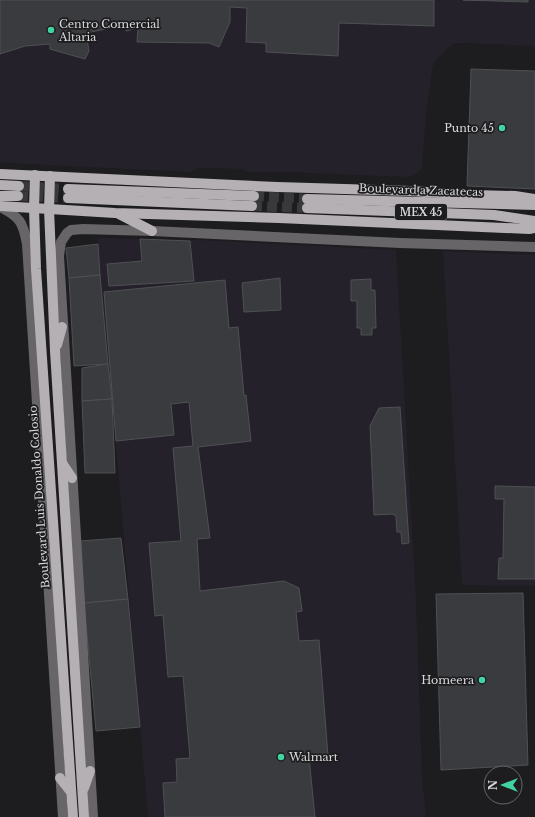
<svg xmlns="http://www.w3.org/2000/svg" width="535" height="817" font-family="'Libre Baskerville',serif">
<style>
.built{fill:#24212a}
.building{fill:#3a3b3f;stroke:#4f5054}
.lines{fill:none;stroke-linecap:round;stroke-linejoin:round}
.major-tunnel{stroke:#39383b;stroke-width:10;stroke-dasharray:10 5;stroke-linecap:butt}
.minor{stroke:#676567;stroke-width:10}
.major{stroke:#b4b0b3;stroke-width:10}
.poi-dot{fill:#41d4a1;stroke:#1d1c1f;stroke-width:1.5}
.labels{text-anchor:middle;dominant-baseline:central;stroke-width:3.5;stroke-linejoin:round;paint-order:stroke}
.shield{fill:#1d1c1f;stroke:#a1a0a3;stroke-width:1}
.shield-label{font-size:10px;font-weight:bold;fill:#d9d9db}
.poi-label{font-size:11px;fill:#d9d9db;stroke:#1d1c1f;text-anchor:start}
.street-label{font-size:11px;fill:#d9d9db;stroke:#1d1c1f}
</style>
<rect width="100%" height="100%" fill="#1d1c1f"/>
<g class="built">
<polygon points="0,0 535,0 535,46 465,43 453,44 438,58 433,65 426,112 422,168 415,175 408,177 286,172 247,172 243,169 197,168 191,172 6,163 0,162"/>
<polygon points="98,238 200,240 396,250 416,599 422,776 426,817 148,817 112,399 100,275"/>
<polygon points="443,251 535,255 535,586 462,585"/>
</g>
<g class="building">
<polygon points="0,0 434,0 434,26 339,23 338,56 266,52 266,43 246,42 247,8 230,7 230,22 219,47 209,43 137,42 138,28 126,31 126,25 86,33 89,51 85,59 50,49 50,44 25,46 0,54"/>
<polygon points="463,0 528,0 528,2"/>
<polygon points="471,69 535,71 535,189 467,186"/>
<polygon points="140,239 190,241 194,281 109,286 107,264 142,261"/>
<polygon points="98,244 100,275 69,278 66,248"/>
<polygon points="100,275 108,364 74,366 69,278"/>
<polygon points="280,278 281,310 244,312 242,283"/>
<polygon points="371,279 371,290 375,290 376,328 372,328 372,335 361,335 361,328 357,328 357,301 351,301 351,280"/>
<polygon points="225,280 229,328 238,327 244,396 246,395 251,441 198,447 210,538 197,539 200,591 284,581 299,588 302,611 296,612 299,641 319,640 328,756 309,757 315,817 165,817 163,783 177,782 176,759 190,758 183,676 168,677 163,615 155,616 149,543 181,541 173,448 193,446 189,402 171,404 174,435 116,441 104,292"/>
<polygon points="108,364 112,399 82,401 82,368"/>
<polygon points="112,399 115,473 85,473 82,401"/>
<polygon points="400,407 409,543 402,544 401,532 397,532 396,516 392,514 374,515 370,426 379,408"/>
<polygon points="495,486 535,487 535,579 498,579 499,558 503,558 504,499 495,499"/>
<polygon points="121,538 128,599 84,603 80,541"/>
<polygon points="523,593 528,765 441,770 436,594"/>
<polygon points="128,599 140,727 96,731 84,603"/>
</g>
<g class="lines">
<g class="major-tunnel">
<polyline points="19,186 68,189"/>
<polyline points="18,196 68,198"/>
<polyline points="254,196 307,199"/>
<polyline points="252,206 307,208"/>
</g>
<g class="minor">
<path d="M 0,207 C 20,217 23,222 27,244 L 63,817"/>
<polyline points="93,817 59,256 61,242 67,233 71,230 83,229 152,231 400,243 535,247"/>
</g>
<g class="major">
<polyline points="0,174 277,187 411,191 473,195 515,196 535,199"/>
<polyline points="35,175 34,208 36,269 73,817"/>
<polyline points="50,176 49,209 55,351 84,817"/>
<polyline points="0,185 19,186"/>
<polyline points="68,189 254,196"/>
<polyline points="0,196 18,196"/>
<polyline points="68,198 252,206"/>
<polyline points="307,199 535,205"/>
<polyline points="0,206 115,213 279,218 529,229 535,228"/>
<polyline points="307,208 494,215 535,221"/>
<polyline points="119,214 152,231"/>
<polyline points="57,345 62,327"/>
<polyline points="62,463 72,478"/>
<polyline points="60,778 71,792"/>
<polyline points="84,788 90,771"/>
</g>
</g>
<g class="poi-dot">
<circle cx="51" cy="30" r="4"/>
<circle cx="502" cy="128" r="4"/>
<circle cx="482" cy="680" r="4"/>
<circle cx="281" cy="757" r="4"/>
</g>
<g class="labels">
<rect class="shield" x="395" y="204" width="52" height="16" rx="3"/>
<g class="shield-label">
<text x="421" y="212">MEX 45</text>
</g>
<g class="poi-label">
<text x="59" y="24">Centro Comercial<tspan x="59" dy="13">Altaria</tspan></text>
<text x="494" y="128" text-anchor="end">Punto 45</text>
<text x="474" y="680" text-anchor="end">Homeera</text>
<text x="289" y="757">Walmart</text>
</g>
<g class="street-label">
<text transform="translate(421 190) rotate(2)">Boulevard a Zacatecas</text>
<text transform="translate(39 497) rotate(-94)">Boulevard Luis Donaldo Colosio</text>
</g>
</g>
<g transform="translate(503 785) rotate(270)"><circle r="19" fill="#1d1c1f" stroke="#68686a"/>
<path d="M0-3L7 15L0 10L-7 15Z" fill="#41d4a1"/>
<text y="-6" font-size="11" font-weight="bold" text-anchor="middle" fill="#d9d9db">N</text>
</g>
</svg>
